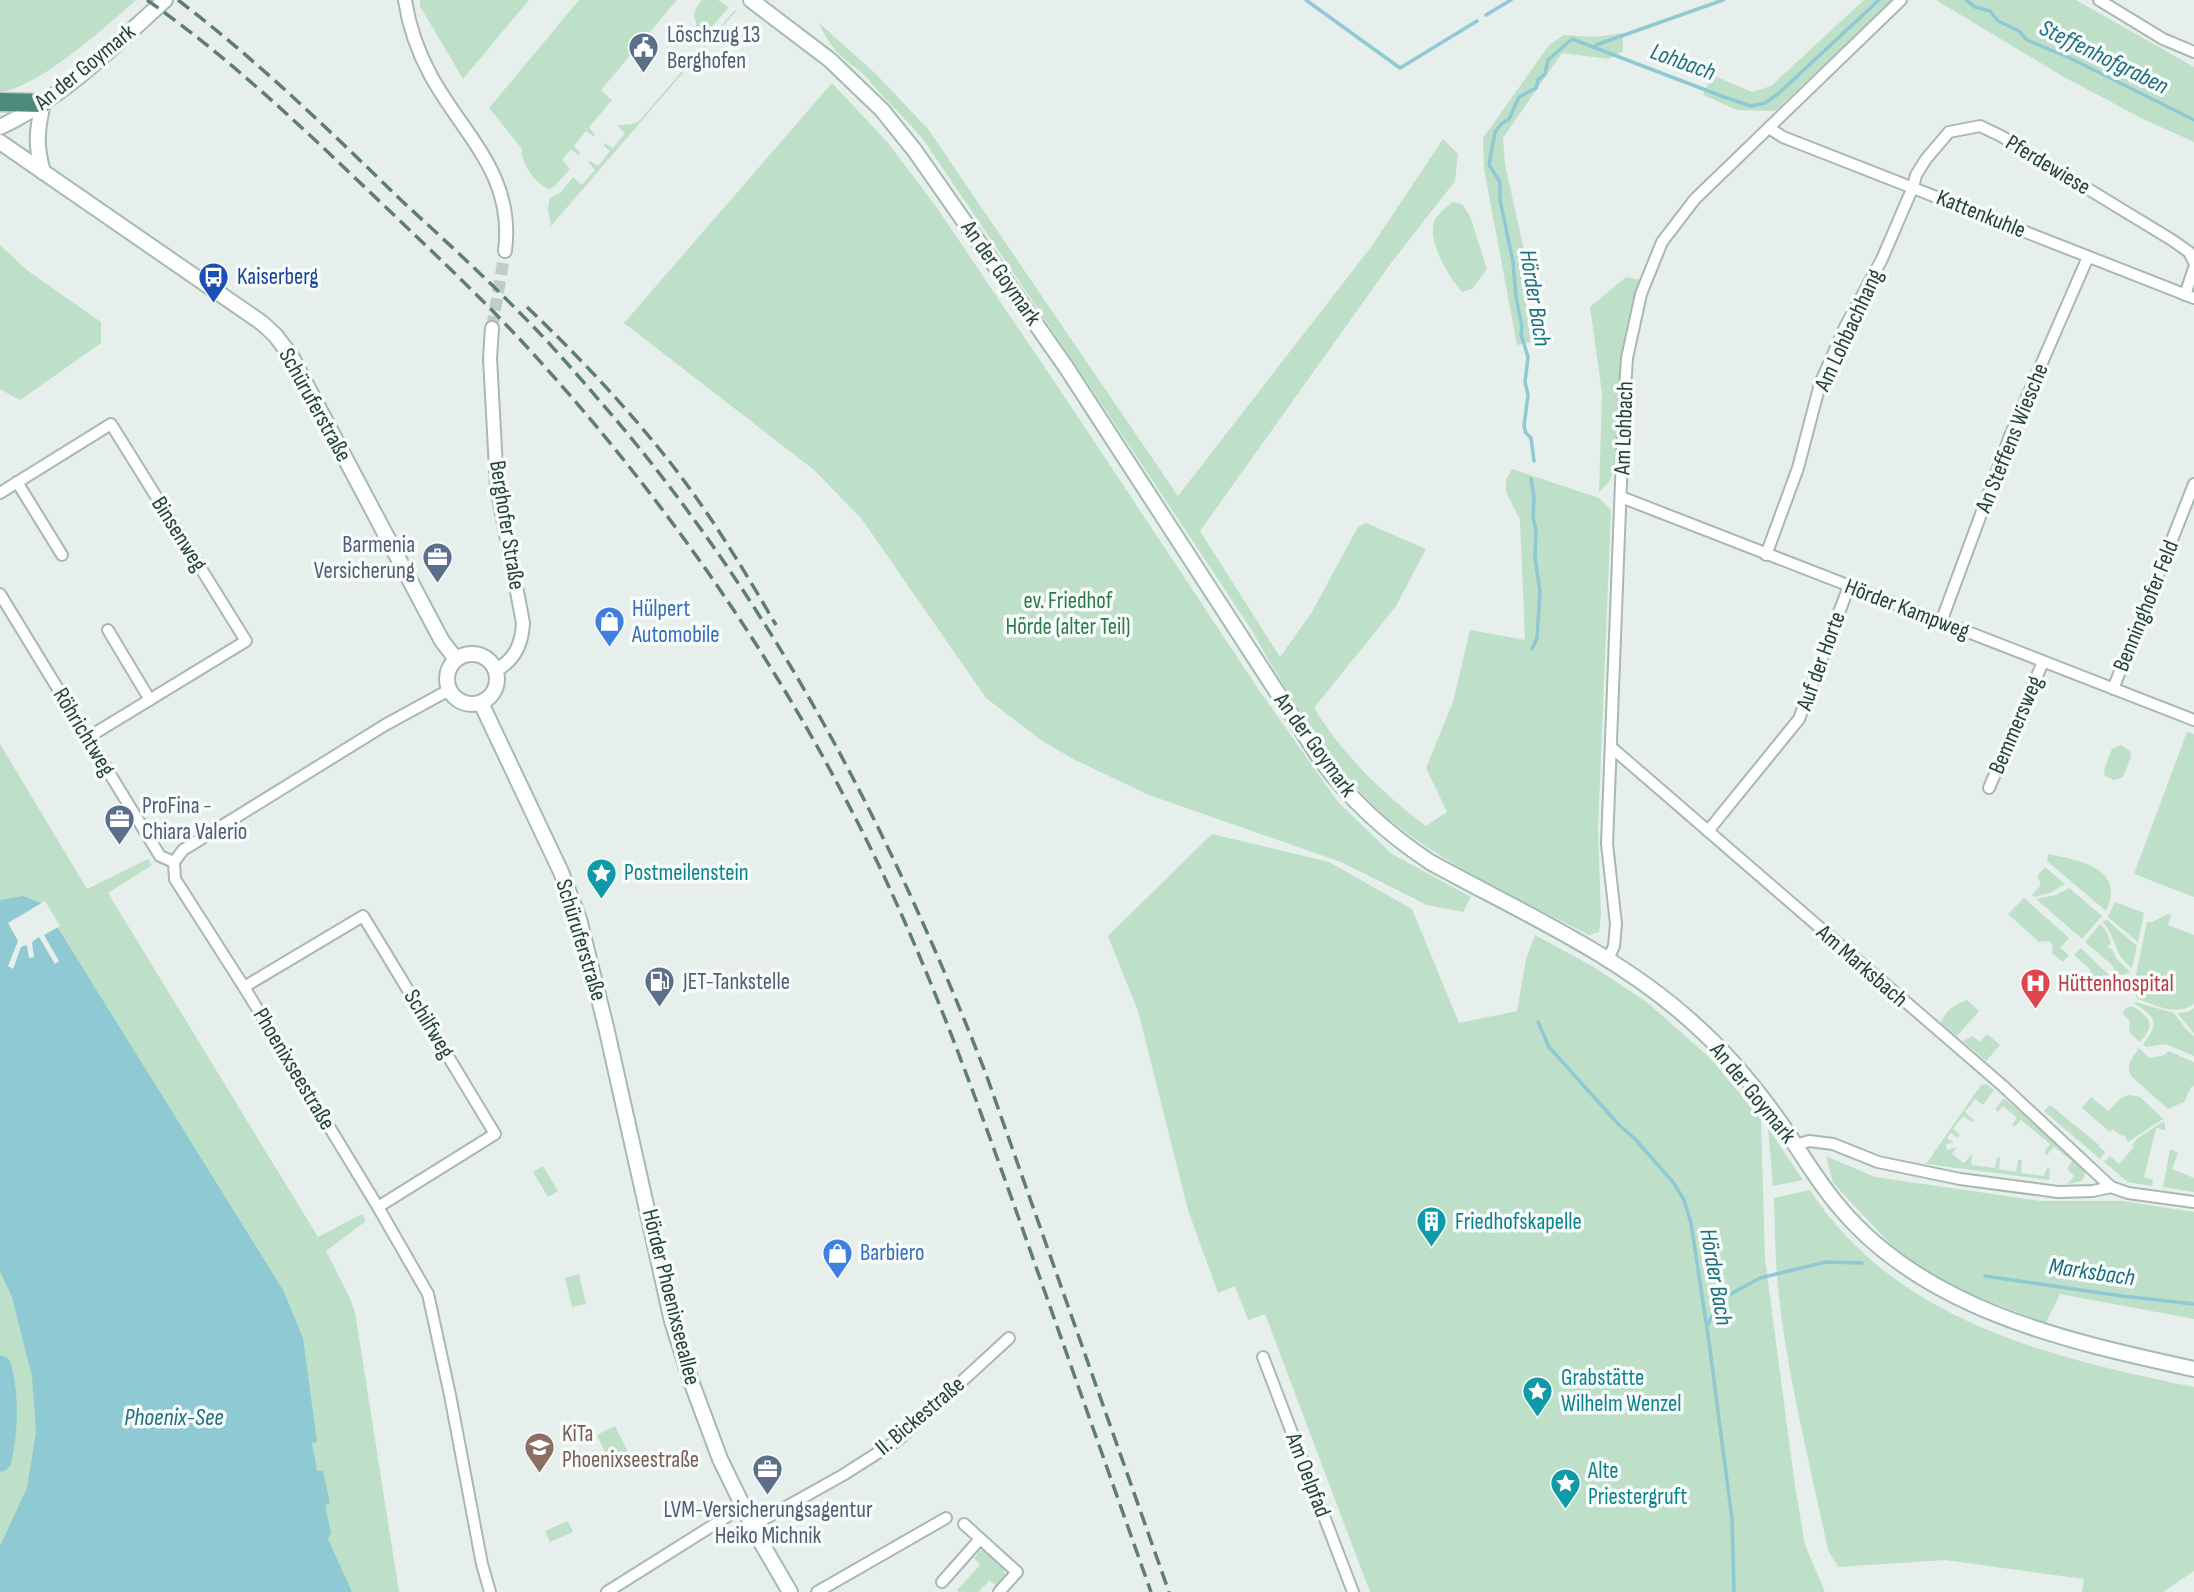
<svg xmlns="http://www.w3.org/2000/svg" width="2194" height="1592" font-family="'Sofia Sans Condensed',sans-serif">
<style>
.green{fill:#bfe0c8}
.water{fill:#8ec9d4}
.pier{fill:#e6efeb}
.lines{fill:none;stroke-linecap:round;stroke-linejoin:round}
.stream{stroke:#8ec9d4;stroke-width:3.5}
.river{stroke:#8ec9d4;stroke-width:23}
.tertiary-tunnel{stroke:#bfccc8;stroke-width:12;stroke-dasharray:12 6;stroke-linecap:butt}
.minor-casing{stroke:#a8b8b2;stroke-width:14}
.tertiary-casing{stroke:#a8b8b2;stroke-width:16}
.secondary-casing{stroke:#a4bbb3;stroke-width:18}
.trunk-casing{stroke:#c2cac8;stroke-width:21}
.minor{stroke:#fff;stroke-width:10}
.tertiary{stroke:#fff;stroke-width:12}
.secondary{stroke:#fff;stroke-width:14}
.trunk{stroke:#4c8a7c;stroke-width:18}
.rail{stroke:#5f7d75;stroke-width:3.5;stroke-dasharray:14 7;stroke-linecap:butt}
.labels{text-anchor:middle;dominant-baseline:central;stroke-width:7;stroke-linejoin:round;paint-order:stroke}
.service-label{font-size:23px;fill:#4e5e75;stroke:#f7fbf9;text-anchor:start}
.street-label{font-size:23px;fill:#24423a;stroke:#f7fbf9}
.transit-label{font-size:23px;fill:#164399;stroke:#f7fbf9;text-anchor:start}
.park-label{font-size:23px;fill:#2d7a4b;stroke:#f7fbf9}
.shop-label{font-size:23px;fill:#366cbe;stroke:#f7fbf9;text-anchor:start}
.culture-label{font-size:23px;fill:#0d838f;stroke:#f7fbf9;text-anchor:start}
.health-label{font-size:23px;fill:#be3a42;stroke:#f7fbf9;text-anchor:start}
.education-label{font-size:23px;fill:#785e54;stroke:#f7fbf9;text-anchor:start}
.water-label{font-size:24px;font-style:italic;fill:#1c6f80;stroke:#f7fbf9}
</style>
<rect width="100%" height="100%" fill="#e6efeb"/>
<g class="green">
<path d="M 0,0 L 136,0 C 107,26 38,88 0,92 Z"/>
<polygon points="420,0 529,0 463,79 420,6"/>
<path d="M 579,0 L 677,0 L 601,90 L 612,100 L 589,127 L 595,135 L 593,136 L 586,131 L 574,146 L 580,153 L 578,155 L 571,149 L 562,160 L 570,169 L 555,186 L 549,189 C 536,184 520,163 522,149 L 489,108 Z"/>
<polygon points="702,0 718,0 729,7 702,38 696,33 696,22 694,16 696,8"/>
<polygon points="1864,0 1892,0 1775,111 1737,110 1703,95 1712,75 1752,92 1771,86"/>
<polygon points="1936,0 2076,0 2194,67 2194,142 2143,119 2064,77"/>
<polygon points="737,10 551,226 548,209 550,198 561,192 573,177 582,185 595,170 588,162 590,161 598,166 610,151 604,146 604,143 613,148 625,133 617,125 632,124 639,121 734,11"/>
<path d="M 818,22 L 876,74 L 928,129 L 1178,496 L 1371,247 L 1443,139 L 1458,154 L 1455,181 L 1391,263 L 1200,531 L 1280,657 L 1312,612 L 1358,527 L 1366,523 L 1426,549 L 1396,606 L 1314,708 C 1343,755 1382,793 1426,826 L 1447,812 L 1426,768 L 1453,702 L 1470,630 L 1525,640 L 1520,520 L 1506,492 L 1506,480 L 1512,469 L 1599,498 L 1611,510 L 1598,830 L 1601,914 L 1599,932 L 1589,935 C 1526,902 1450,868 1395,824 C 1355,793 1327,752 1300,710 C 1283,684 1267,659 1253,632 L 1089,385 L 925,142 C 908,120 886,102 869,80 C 861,70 848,64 839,54 C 830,45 824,33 818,22 Z"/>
<polygon points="1623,33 1623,51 1609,59 1562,53 1503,138 1505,164 1527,264 1522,281 1532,342 1517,345 1484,169 1483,138 1549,45 1564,35 1595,37"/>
<polygon points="832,83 888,143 935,205 1064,396 1259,690 1338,802 1392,854 1471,897 1463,912 1427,905 1341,862 1149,795 1075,760 1041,740 986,698 861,518 814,470 624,323"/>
<path d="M 1452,202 L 1462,204 L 1470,216 L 1487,269 L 1472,289 L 1462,292 C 1449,277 1424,237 1436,218 C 1440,212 1447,207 1452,202 Z"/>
<polygon points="0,245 28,271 101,322 101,343 20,400 0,389"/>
<polygon points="1626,277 1640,280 1628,321 1620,367 1616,465 1609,482 1599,492 1602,393 1590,307"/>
<polygon points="2187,732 2194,734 2194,897 2134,874"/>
<polygon points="0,744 87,889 148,859 152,865 108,893 318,1237 362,1214 366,1221 326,1251 349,1296 355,1312 399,1592 0,1592"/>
<polygon points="2121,745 2130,751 2131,757 2123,777 2114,780 2105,776 2104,770 2112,749"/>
<polygon points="1212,834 1329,862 1412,909 1459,1023 1517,1011 1526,959 1535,935 1592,966 1648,1003 1710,1058 1761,1119 1765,1259 1795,1486 1805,1545 1825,1592 1370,1592 1265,1314 1248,1320 1235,1286 1218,1293 1188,1210 1138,1011 1108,936"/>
<path d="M 2048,854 C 2078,860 2127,868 2106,911 L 2047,861 Z"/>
<polygon points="2045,867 2065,884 2050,893 2034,897 2032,895 2040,886 2040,881 2037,876"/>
<polygon points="2069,888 2102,916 2082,939 2036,899 2056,895"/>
<polygon points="2024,898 2069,938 2060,948 2069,955 2063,962 2052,953 2053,945 2048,941 2039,942 2008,914"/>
<polygon points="2115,902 2144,913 2138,942 2108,917"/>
<path d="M 2168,914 L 2171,915 L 2168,925 L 2194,935 L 2194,1004 C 2176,1017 2156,1005 2138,999 L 2136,997 L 2138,983 L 2135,979 L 2147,922 L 2152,922 Z"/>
<path d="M 2107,920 L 2137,946 L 2132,968 C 2112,953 2118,939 2102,921 Z"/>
<polygon points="2100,924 2107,932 2111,945 2108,945 2109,949 2112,949 2116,958 2130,972 2123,975 2114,973 2113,966 2085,942"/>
<polygon points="2081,948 2110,976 2106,986 2089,973 2091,970 2074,955"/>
<path d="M 1967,1000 L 1979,1011 L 1957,1036 L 1941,1023 C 1945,1010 1955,1005 1967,1000 Z"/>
<path d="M 2135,1002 L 2174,1013 L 2186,1029 L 2194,1036 L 2194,1056 L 2166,1044 L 2146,1047 L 2143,1044 C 2160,1023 2156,1017 2135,1004 Z"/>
<path d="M 2132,1006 C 2150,1018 2157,1023 2140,1042 L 2129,1032 L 2130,1021 L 2122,1013 L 2126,1008 Z"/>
<polygon points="2194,1008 2194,1033 2177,1013 2188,1012"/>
<polygon points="1987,1034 2000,1045 1986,1061 1963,1041 1973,1036 1980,1042"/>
<path d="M 2139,1048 L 2149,1058 L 2165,1055 L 2168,1051 L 2194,1062 L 2194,1086 L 2191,1087 L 2184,1102 L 2168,1109 L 2131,1076 C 2125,1066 2133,1057 2139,1048 Z"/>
<polygon points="1986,1084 1994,1090 1983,1105 1975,1099 1965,1112 1974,1120 1972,1122 1963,1116 1953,1129 1960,1135 1958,1138 1951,1133 1947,1138 1954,1143 1946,1144 1947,1150 1957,1147 1952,1154 1964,1163 1972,1154 1971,1165 1995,1168 1997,1157 2000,1157 1999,1169 2016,1172 2018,1160 2022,1160 2021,1173 2044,1176 2047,1167 2050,1169 2049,1180 1926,1164 1981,1085"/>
<polygon points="2129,1095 2140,1097 2163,1119 2128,1142 2125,1136 2120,1135 2113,1129 2110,1132 2082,1108 2091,1097 2108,1111 2121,1098"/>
<polygon points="2004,1098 2082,1165 2085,1174 2082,1181 2068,1184 2074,1176 2067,1169 2072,1161 2054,1147 2047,1155 2044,1152 2050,1144 2021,1120 2014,1127 2012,1125 2017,1118 2003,1106 1998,1112 1995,1109"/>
<polygon points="2050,1105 2099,1145 2098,1146 2105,1152 2100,1159 2044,1111"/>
<polygon points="2164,1121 2166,1130 2156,1128 2144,1177 2153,1180 2152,1186 2128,1182 2104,1162 2110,1156 2119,1164 2134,1147 2132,1145 2138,1138"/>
<polygon points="1768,1128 1803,1180 1773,1186"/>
<polygon points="2170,1149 2178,1153 2172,1169 2194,1178 2194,1192 2163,1187"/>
<polygon points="1826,1156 1875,1177 2041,1201 2122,1201 2194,1212 2194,1319 2060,1294 2046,1323 1956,1289 1899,1257 1894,1248 1833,1183"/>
<polygon points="543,1166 558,1191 548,1197 533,1172"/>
<path d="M 1810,1190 C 1895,1321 2051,1358 2194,1387 L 2194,1571 L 2163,1592 L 2082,1592 L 2084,1579 L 1945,1560 L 1838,1567 L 1828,1550 C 1810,1464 1787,1376 1778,1288 C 1775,1258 1775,1228 1774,1198 Z"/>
<polygon points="579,1274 586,1304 572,1307 565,1278"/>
<polygon points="615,1426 633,1462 614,1471 597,1435"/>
<polygon points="568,1521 573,1532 550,1542 545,1531"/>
<polygon points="987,1550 998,1560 997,1562 1004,1569 1005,1579 998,1588 990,1580 978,1592 959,1592 957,1590 980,1565 974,1558 980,1551"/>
</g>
<polygon class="water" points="23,896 43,904 283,1290 303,1338 317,1442 312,1443 317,1471 323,1471 330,1503 325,1505 331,1533 328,1539 352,1592 0,1592 0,1546 27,1488 36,1432 32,1376 12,1297 0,1271 0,900"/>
<polygon class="pier" points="45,901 60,926 44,935 59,961 55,964 39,937 32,942 34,957 29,958 27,945 21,947 13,969 8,966 18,941 8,923"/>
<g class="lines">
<g class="stream">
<polyline points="1306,0 1400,68 1477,21"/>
<polyline points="1966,0 1975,7 1990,11 1998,21 2019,31 2027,40 2070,58 2194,120"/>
<polyline points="1486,15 1511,0"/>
<polyline points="1596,45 1723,0"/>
<polyline points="1534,461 1531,438 1526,433 1524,426 1528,395 1525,382 1528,357 1521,334 1522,327 1516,297 1513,262 1500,200 1500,182 1489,165 1495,132 1501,124 1509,119 1519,97 1536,88 1538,80 1545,74 1548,60 1572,39 1724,97 1751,106 1765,103 1778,94 1879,0"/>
<polyline points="1531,479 1534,497 1533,517 1536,530 1535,557 1540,592 1537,638 1532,649"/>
<polyline points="1538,1022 1549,1047 1619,1125 1634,1138 1673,1182 1684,1200 1691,1223 1709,1342 1732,1519 1734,1592"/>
<polyline points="1985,1276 2122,1296 2194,1304"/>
<polyline points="1708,1324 1715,1310 1727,1296 1760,1278 1826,1262 1862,1263"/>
</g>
<path class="river" d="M 0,1367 C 8,1399 7,1428 0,1460"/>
<polyline class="tertiary-tunnel" points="492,328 505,251"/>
<defs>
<g id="minor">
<polyline points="2099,0 2163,39 2194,52"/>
<polyline points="1769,128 1783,137 2194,298"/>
<polyline points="2185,295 2194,268"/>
<polyline points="17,482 62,555"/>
<polyline points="0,493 111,424 246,641 87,738"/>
<polyline points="1621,497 2194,720"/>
<polyline points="1766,555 1798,468 1820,384 1845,327 1882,259 1913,187 1916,175 1926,159 1949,132 1980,126 2001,136 2172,240 2189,252 2194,262"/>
<polyline points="0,594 160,856 174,862"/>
<polyline points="1941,622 2010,436 2088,257"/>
<polyline points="108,630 150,700"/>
<polyline points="2113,689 2194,484"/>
<polyline points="449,690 385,725 183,850 174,862 175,879 244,987 378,1207 428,1294 450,1395 482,1564 490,1592"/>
<polyline points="1611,747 2003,1086 2111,1187 2128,1193 2194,1202"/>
<polyline points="1989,788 2043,662"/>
<polyline points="1708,831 1799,719 1849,586"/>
<polyline points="1608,959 1614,946 1616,924 1607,844 1624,405 1627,358 1641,294 1662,242 1695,199 1901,0"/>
<polyline points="244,987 363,916 382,947 495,1134 378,1207"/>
<polyline points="1795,1145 1809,1141 1833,1144 1878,1162 1960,1179 2058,1192 2093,1191 2111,1187"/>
<polyline points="1263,1357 1353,1592"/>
<polyline points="964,1524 1017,1572 999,1592"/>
<polyline points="752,1526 843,1475 898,1440 1009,1338"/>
<polyline points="942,1582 980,1539"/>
<polyline points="607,1592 742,1507"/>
<polyline points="817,1592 946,1518"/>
</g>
<g id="tertiary">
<path d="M 405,0 C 409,27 418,52 431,76 C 464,136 515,175 505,251"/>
<path d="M 492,328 L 490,358 L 497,487 L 523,623 C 522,644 515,660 496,670"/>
</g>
<g id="secondary">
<path d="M 751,0 L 830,60 L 882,110 L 915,151 L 1066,367 L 1321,760 C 1351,801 1388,834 1430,862 C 1519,911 1617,954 1692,1022 C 1726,1052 1756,1088 1782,1125 C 1800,1151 1816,1179 1836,1203 C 1922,1310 2067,1341 2194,1369"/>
<path d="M 43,103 C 37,130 35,145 43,172"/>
<path d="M 0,127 C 63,98 114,46 165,0"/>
<polyline points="0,142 262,323 275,335 291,356 442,641 456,659"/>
<circle cx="472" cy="679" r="25"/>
<polyline points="481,703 561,872 579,919 606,1027 672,1321 691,1381 720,1459 758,1537 790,1592"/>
</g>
<polyline id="trunk" points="0,102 43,103"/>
</defs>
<use href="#minor" class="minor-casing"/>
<use href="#tertiary" class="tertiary-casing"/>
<use href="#secondary" class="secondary-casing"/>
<use href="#trunk" class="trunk-casing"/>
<use href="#minor" class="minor"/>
<use href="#tertiary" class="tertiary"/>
<use href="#secondary" class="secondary"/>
<use href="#trunk" class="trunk"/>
<g class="rail">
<path d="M 147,0 C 237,63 315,140 394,215 C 443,262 492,308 537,358 C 658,492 763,640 846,800 C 917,934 968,1076 1019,1219 C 1063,1343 1107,1468 1151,1592"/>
<path d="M 178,0 C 258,61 330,131 402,201 C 442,238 483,275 521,314 C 555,348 586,385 617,421 C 781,616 894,839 986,1074 L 1169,1592"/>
<path d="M 527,307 C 574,352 620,400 661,451 C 705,505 741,565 776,625"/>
</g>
</g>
<defs>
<symbol id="civic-pin" viewBox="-11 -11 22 30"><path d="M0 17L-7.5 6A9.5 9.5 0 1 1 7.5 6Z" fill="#5c6f8a" stroke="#f7fbf9"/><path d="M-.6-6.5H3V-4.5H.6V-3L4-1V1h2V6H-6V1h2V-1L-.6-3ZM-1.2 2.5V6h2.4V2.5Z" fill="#fff"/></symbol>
<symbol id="bus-pin" viewBox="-11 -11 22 30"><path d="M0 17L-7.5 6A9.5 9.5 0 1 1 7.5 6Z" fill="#1a4fb4" stroke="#f7fbf9"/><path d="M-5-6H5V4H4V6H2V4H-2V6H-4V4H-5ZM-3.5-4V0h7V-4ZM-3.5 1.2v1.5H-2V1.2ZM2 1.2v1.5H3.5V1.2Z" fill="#fff"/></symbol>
<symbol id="office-pin" viewBox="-11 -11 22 30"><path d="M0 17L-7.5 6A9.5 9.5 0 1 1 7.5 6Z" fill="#5c6f8a" stroke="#f7fbf9"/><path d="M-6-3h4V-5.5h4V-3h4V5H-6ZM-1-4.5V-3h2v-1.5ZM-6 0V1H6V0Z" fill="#fff"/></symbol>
<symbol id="shop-pin" viewBox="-11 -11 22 30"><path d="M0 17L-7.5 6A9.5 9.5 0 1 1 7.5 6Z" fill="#3f7fe0" stroke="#f7fbf9"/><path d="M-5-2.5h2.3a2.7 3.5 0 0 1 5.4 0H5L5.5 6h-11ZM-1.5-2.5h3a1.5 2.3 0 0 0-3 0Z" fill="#fff"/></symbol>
<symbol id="sight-pin" viewBox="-11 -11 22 30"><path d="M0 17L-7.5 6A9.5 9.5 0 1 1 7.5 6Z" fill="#0f9aa8" stroke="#f7fbf9"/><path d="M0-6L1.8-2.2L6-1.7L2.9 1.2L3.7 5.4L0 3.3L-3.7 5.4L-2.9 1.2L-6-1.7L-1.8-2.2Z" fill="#fff"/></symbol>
<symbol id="fuel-pin" viewBox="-11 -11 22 30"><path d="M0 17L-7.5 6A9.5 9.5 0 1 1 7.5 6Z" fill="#5c6f8a" stroke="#f7fbf9"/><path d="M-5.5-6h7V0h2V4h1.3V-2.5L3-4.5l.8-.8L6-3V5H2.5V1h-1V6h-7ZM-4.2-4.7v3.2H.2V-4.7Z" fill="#fff"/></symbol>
<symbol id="hospital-pin" viewBox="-11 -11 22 30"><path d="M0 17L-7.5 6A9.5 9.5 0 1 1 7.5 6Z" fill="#e0444e" stroke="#f7fbf9"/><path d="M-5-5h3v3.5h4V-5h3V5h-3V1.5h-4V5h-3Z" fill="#fff"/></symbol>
<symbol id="building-pin" viewBox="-11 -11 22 30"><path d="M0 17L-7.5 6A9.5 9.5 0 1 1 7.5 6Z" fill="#0f9aa8" stroke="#f7fbf9"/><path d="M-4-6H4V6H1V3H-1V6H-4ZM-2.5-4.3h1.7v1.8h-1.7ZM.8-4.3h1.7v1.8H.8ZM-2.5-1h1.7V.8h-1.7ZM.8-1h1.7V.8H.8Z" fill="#fff"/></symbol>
<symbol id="school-pin" viewBox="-11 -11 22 30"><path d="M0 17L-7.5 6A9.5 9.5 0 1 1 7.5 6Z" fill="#8d6e63" stroke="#f7fbf9"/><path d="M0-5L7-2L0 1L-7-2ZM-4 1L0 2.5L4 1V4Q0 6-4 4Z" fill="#fff"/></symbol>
</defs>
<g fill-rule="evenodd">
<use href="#civic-pin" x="626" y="30" width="35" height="47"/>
<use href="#bus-pin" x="196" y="260" width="35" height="47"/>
<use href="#office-pin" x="420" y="540" width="35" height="47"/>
<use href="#shop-pin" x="592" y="604" width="35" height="47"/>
<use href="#office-pin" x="102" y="802" width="35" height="47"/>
<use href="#sight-pin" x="584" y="856" width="35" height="47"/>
<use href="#fuel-pin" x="642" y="964" width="35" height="47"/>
<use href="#hospital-pin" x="2018" y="966" width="35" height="47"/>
<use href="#building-pin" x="1414" y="1204" width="35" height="47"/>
<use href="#shop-pin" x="820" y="1236" width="35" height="47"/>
<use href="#sight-pin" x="1520" y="1374" width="35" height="47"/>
<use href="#school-pin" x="522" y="1430" width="35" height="47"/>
<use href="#office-pin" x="750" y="1452" width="35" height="47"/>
<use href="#sight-pin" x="1548" y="1466" width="35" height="47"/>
</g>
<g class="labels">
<g class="service-label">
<text x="667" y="35">Löschzug 13<tspan x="667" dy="26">Berghofen</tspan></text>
<text x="415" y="545" text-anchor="end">Barmenia<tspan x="415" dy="26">Versicherung</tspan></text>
<text x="142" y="806">ProFina -<tspan x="142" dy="26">Chiara Valerio</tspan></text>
<text x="683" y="982">JET-Tankstelle</text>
<text x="768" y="1510" text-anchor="middle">LVM-Versicherungsagentur<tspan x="768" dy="26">Heiko Michnik</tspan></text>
</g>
<g class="street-label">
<text transform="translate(85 67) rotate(-39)">An der Goymark</text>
<text transform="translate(2048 165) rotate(31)">Pferdewiese</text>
<text transform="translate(1981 214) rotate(22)">Kattenkuhle</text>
<text transform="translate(1001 273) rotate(55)">An der Goymark</text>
<text transform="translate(1849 330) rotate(-65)">Am Lohbachhang</text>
<text transform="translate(315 405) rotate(61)">Schüruferstraße</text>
<text transform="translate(1624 428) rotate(-88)">Am Lohbach</text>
<text transform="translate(2012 438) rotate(-68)">An Steffens Wiesche</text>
<text transform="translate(507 525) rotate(81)">Berghofer Straße</text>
<text transform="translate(179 534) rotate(58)">Binsenweg</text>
<text transform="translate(2146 606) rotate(-68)">Benninghofer Feld</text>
<text transform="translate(1907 609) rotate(21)">Hörder Kampweg</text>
<text transform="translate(1821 661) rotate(-70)">Auf der Horte</text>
<text transform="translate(2016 725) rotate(-67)">Bemmersweg</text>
<text transform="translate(84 732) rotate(59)">Röhrichtweg</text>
<text transform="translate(1315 745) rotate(54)">An der Goymark</text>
<text transform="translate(581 940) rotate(73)">Schüruferstraße</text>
<text transform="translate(1862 966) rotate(41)">Am Marksbach</text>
<text transform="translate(429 1024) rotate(59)">Schilfweg</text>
<text transform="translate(294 1069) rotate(59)">Phoenixseestraße</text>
<text transform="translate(1753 1093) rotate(51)">An der Goymark</text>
<text transform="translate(671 1297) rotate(76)">Hörder Phoenixseeallee</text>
<text transform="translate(920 1416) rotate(-40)">II. Bickestraße</text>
<text transform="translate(1308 1475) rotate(69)">Am Oelpfad</text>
</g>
<g class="transit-label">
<text x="237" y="277">Kaiserberg</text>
</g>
<g class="park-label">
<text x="1068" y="601">ev. Friedhof<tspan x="1068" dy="26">Hörde (alter Teil)</tspan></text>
</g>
<g class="shop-label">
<text x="632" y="609">Hülpert<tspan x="632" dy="26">Automobile</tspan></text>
<text x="860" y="1253">Barbiero</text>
</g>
<g class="culture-label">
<text x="624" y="873">Postmeilenstein</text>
<text x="1455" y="1222">Friedhofskapelle</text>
<text x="1561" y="1378">Grabstätte<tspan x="1561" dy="26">Wilhelm Wenzel</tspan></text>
<text x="1588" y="1471">Alte<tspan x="1588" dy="26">Priestergruft</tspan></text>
</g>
<g class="health-label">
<text x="2058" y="984">Hüttenhospital</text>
</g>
<g class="education-label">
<text x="562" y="1434">KiTa<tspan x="562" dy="26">Phoenixseestraße</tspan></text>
</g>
<g class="water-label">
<text transform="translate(2104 57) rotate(26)">Steffenhofgraben</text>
<text transform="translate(1683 62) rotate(20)">Lohbach</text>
<text transform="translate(1535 298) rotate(81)">Hörder Bach</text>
<text transform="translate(2092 1272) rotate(8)">Marksbach</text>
<text transform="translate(1716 1277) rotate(80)">Hörder Bach</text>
<text x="174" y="1417">Phoenix-See</text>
</g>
</g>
</svg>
